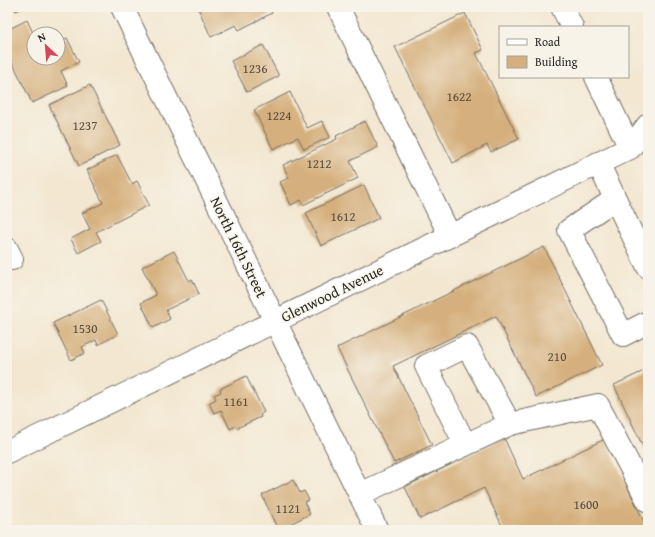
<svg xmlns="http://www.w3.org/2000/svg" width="655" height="537" font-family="'Gentium Book Plus',serif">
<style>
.building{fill:#d5b07e}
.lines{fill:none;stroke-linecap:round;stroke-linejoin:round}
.minor-casing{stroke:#716d65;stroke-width:24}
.minor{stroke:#fff;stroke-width:22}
.labels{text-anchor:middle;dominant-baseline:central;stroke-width:3;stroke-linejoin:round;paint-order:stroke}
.number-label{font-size:13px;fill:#564c40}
.street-label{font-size:15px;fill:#2b2b2b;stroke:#f7f3e8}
</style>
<rect width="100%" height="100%" fill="#f7f3e8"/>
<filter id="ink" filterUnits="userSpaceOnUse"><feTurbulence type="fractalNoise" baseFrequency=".025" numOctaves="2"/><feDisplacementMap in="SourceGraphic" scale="8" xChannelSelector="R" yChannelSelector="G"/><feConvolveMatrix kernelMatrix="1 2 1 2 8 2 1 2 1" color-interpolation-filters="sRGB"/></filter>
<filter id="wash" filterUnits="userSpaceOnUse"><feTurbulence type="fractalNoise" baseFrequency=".012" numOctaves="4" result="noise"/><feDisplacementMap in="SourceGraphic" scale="16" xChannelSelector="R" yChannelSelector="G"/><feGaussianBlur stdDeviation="0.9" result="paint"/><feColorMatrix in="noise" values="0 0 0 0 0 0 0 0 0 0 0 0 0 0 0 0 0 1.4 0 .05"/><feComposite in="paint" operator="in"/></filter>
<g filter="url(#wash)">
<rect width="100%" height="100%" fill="#f3e7d1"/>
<g id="blocks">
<g class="building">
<polygon points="7,7 24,7 16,11 15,8 7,12"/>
<polygon points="201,7 269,7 272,13 239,30 236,25 211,37 198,8"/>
<polygon points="465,13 483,50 476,53 519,139 491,152 487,145 453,163 395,47"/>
<polygon points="27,20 34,35 34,58 58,58 58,43 67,38 79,62 61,71 68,86 32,103 7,51 7,30"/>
<polygon points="263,45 279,76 247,92 231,61"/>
<polygon points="90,85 120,145 79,166 49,105"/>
<polygon points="290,92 307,128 322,121 330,137 304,149 298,137 273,149 254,110"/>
<polygon points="365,121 378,147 350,161 358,178 303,205 301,200 291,205 280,182 289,178 283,165 337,139 336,136"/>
<polygon points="117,155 132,184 137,181 149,205 96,232 101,241 78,253 71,239 90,229 82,213 103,203 87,170"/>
<polygon points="364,185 379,218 321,246 306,213"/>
<polygon points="544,247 602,365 536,397 496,316 393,366 432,445 394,463 337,348"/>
<polygon points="174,251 189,281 192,279 199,294 166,310 170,319 153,328 141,303 156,295 142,267"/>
<polygon points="101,300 118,334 98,345 96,340 82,347 85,353 71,360 53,323"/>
<polygon points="648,369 648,452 646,453 614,385"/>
<polygon points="246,376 264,412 260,415 261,417 237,428 236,426 230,429 221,410 214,413 209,403 216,399 214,395 221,392 220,389"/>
<polygon points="504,438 523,479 605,439 648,530 504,530 484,488 420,519 405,487"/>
<polygon points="293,480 300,493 304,491 309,500 304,502 310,514 278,530 262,495"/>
</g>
</g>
</g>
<g filter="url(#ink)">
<use href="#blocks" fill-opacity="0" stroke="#716d65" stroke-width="1"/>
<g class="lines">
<defs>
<g id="minor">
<polyline points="122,7 377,530"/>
<polyline points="338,7 450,236"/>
<polyline points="562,7 572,27"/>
<polyline points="596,77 630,148"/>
<polyline points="598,163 648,267"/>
<polyline points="615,199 569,230 623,335 648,322"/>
<polyline points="7,249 12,259"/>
<polyline points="465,444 426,366 467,346 510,424"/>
<polyline points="7,452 630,148 648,125"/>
<polyline points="360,494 510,424 598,405 648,501"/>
</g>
</defs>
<use href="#minor" class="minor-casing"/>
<use href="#minor" class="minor"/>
</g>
</g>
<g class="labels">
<g class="number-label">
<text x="255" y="68">1236</text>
<text x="459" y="96">1622</text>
<text x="279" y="115">1224</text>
<text x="85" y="125">1237</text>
<text x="319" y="163">1212</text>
<text x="343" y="216">1612</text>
<text x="85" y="328">1530</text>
<text x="557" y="356">210</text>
<text x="236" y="401">1161</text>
<text x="586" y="504">1600</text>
<text x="288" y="508">1121</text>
</g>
<g class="street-label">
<text transform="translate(239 247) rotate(64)">North 16th Street</text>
<text transform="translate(332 293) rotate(-26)">Glenwood Avenue</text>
</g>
</g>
<rect width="655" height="537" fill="none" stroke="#f7f3e8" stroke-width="24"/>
<rect x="499" y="26" width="130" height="52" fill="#f7f3e8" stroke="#a5a39c"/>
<rect x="507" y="39" width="20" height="6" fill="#ffffff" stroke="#a5a39c"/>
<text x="535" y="46" font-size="12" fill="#2b2b2b">Road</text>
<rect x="507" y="56" width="20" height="12" fill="#d5b07e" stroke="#a5a39c"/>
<text x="535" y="66" font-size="12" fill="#2b2b2b">Building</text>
<g transform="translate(46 46) rotate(334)"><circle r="19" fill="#f7f3e8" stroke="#a5a39c"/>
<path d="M0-3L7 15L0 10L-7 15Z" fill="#d1495b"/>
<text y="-6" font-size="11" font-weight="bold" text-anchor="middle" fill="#2b2b2b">N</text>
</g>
</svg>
